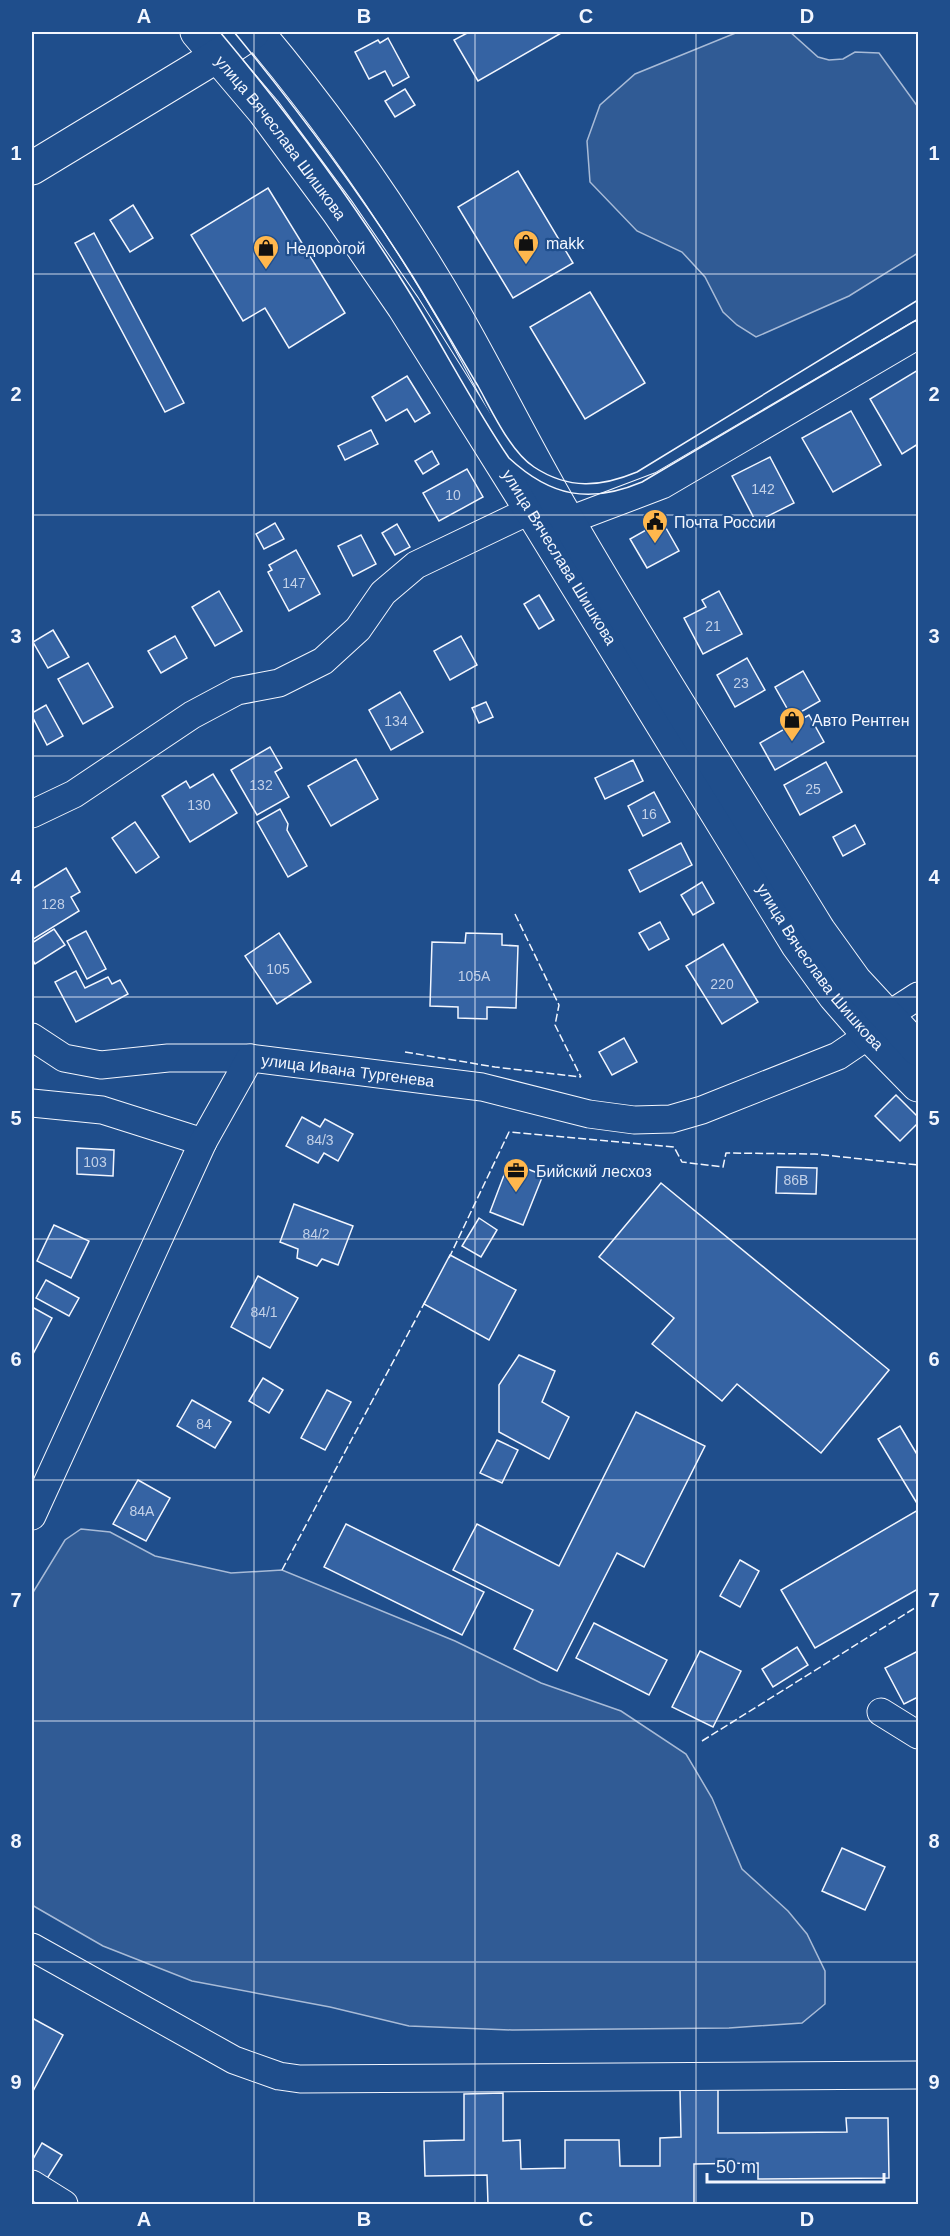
<svg xmlns="http://www.w3.org/2000/svg" width="950" height="2236" font-family="Helvetica,sans-serif">
<style>
.built{fill:#305b95;stroke:#a8bbd7;stroke-width:1.5}
.building{fill:#3563a3;stroke:#f2f6ff;stroke-width:1.5}
.lines{fill:none;stroke-linecap:round;stroke-linejoin:round}
.minor-casing{stroke:#f2f6ff;stroke-width:29}
.major-casing{stroke:#f2f6ff;stroke-width:35}
.minor{stroke:#1f4e8c;stroke-width:27}
.major{stroke:#1f4e8c;stroke-width:33}
.tram{stroke:#f2f6ff;stroke-width:1.5}
.fence{stroke:#f2f6ff;stroke-width:1.5;stroke-dasharray:8 3;stroke-linecap:butt}
.grid{fill:none;stroke:#f2f6ff;stroke-width:1.5;stroke-opacity:0.55}
.labels{text-anchor:middle;dominant-baseline:central;stroke-width:4.5;stroke-linejoin:round;paint-order:stroke}
.number-label{font-size:14px;fill:#c3d1e8}
.street-label{font-size:16px;fill:#f2f6ff;stroke:#1f4e8c}
.poi-label{font-size:16px;fill:#f2f6ff;stroke:#1f4e8c;text-anchor:start}
.neatline{fill:none;stroke:#f2f6ff;stroke-width:2}
.grid-label{font-size:20px;text-anchor:middle;font-weight:bold;fill:#f2f6ff}
</style>
<rect width="100%" height="100%" fill="#1f4e8c"/>
<g class="built">
<polygon points="738,32 790,32 818,57 829,60 843,59 855,52 879,53 918,107 918,253 849,296 756,337 737,325 723,312 705,277 682,252 637,231 590,182 587,141 600,105 635,74"/>
<polygon points="81,1529 110,1532 155,1556 231,1573 282,1570 455,1641 541,1683 621,1711 686,1754 712,1798 742,1869 788,1911 807,1934 825,1971 825,2004 802,2023 729,2028 512,2030 409,2026 330,2007 192,1981 103,1946 37,1908 32,1905 32,1594 65,1540"/>
</g>
<g class="building">
<polygon points="469,32 563,32 478,81 454,40"/>
<polygon points="388,38 409,77 393,86 385,71 369,79 355,52 378,40 380,43"/>
<polygon points="405,89 415,105 395,117 385,101"/>
<polygon points="518,171 573,263 513,298 458,207"/>
<polygon points="268,188 345,313 289,348 265,308 243,321 191,235"/>
<polygon points="133,205 153,238 130,252 110,220"/>
<polygon points="94,233 184,403 165,412 75,243"/>
<polygon points="590,292 645,383 585,419 530,327"/>
<polygon points="918,370 918,444 902,454 870,399"/>
<polygon points="407,376 430,413 415,422 407,409 386,421 372,397"/>
<polygon points="851,411 881,465 833,492 802,438"/>
<polygon points="371,430 378,444 345,460 338,446"/>
<polygon points="432,451 439,464 423,474 415,461"/>
<polygon points="770,457 794,503 756,522 732,476"/>
<polygon points="467,469 483,497 439,521 423,493"/>
<polygon points="662,521 679,551 647,568 630,539"/>
<polygon points="275,523 284,539 264,549 256,534"/>
<polygon points="397,524 410,547 395,555 382,533"/>
<polygon points="361,535 376,564 353,576 338,546"/>
<polygon points="296,550 320,594 289,611 268,572 272,570 269,565"/>
<polygon points="219,591 242,631 215,646 192,607"/>
<polygon points="719,591 742,634 703,654 684,618 706,607 702,600"/>
<polygon points="539,595 554,620 539,629 524,604"/>
<polygon points="53,630 69,657 48,668 33,642"/>
<polygon points="175,636 187,658 161,673 148,651"/>
<polygon points="461,636 477,665 450,680 434,651"/>
<polygon points="747,658 765,690 735,707 717,675"/>
<polygon points="88,663 113,707 83,724 58,679"/>
<polygon points="803,671 820,701 792,717 775,687"/>
<polygon points="400,692 423,732 391,750 369,710"/>
<polygon points="486,702 493,717 479,723 472,708"/>
<polygon points="46,705 63,736 47,745 32,716 32,713"/>
<polygon points="809,715 824,742 775,770 760,743"/>
<polygon points="270,747 282,768 275,772 289,797 257,815 231,770"/>
<polygon points="356,759 378,799 331,826 308,786"/>
<polygon points="633,760 643,781 605,799 595,778"/>
<polygon points="826,762 842,792 800,815 784,785"/>
<polygon points="213,774 237,813 190,842 162,796 186,781 190,788"/>
<polygon points="654,792 670,822 643,836 628,806"/>
<polygon points="280,809 288,824 287,830 307,866 288,877 257,822"/>
<polygon points="135,822 159,857 136,873 112,838"/>
<polygon points="855,825 865,844 843,856 833,837"/>
<polygon points="681,843 692,865 640,892 629,870"/>
<polygon points="66,868 80,892 71,897 79,911 32,940 32,889"/>
<polygon points="702,882 714,903 693,915 681,895"/>
<polygon points="660,922 669,939 649,950 639,933"/>
<polygon points="54,929 65,945 35,964 32,958 32,943"/>
<polygon points="86,931 106,969 87,979 67,941"/>
<polygon points="279,933 311,982 277,1004 245,956"/>
<polygon points="466,933 502,934 502,945 518,946 516,1008 487,1007 487,1019 458,1018 458,1007 430,1006 432,942 465,943"/>
<polygon points="723,944 758,1002 722,1024 686,966"/>
<polygon points="76,971 85,988 108,977 112,984 120,980 128,994 76,1022 55,982"/>
<polygon points="624,1038 637,1062 612,1075 599,1052"/>
<polygon points="896,1095 918,1117 918,1123 900,1141 875,1116"/>
<polygon points="302,1117 320,1127 325,1119 353,1134 338,1161 324,1153 318,1163 286,1146"/>
<polygon points="77,1148 114,1150 113,1176 77,1174"/>
<polygon points="509,1162 543,1175 523,1225 490,1212"/>
<polygon points="777,1167 817,1168 816,1194 776,1193"/>
<polygon points="661,1183 889,1370 821,1453 737,1384 722,1401 652,1344 674,1318 599,1257"/>
<polygon points="294,1204 353,1226 338,1265 322,1259 317,1266 297,1258 298,1249 280,1242"/>
<polygon points="479,1218 497,1230 481,1257 462,1246"/>
<polygon points="54,1225 89,1241 71,1278 37,1261"/>
<polygon points="450,1255 516,1290 489,1340 424,1304"/>
<polygon points="258,1276 298,1298 270,1348 231,1327"/>
<polygon points="46,1280 79,1298 69,1316 36,1298"/>
<polygon points="32,1307 52,1318 32,1356"/>
<polygon points="519,1355 555,1371 542,1402 569,1417 549,1459 499,1432 499,1385"/>
<polygon points="263,1378 283,1390 269,1413 249,1401"/>
<polygon points="327,1390 351,1402 325,1450 301,1438"/>
<polygon points="192,1400 231,1422 215,1448 177,1426"/>
<polygon points="636,1412 705,1446 644,1567 617,1553 557,1671 514,1649 533,1610 453,1570 477,1524 559,1566"/>
<polygon points="900,1426 918,1456 918,1505 878,1439"/>
<polygon points="497,1440 518,1450 502,1483 480,1473"/>
<polygon points="138,1480 170,1498 146,1541 113,1524"/>
<polygon points="918,1510 918,1589 815,1648 781,1590"/>
<polygon points="346,1524 484,1592 462,1635 324,1567"/>
<polygon points="740,1560 759,1571 740,1607 720,1596"/>
<polygon points="594,1623 667,1660 649,1695 576,1658"/>
<polygon points="797,1647 808,1665 773,1687 762,1669"/>
<polygon points="700,1651 741,1671 713,1727 672,1707"/>
<polygon points="918,1651 918,1697 904,1704 885,1668"/>
<polygon points="842,1848 885,1867 865,1910 822,1891"/>
<polygon points="32,2018 63,2035 32,2093"/>
<polygon points="718,2089 718,2133 847,2132 846,2118 888,2118 889,2178 758,2179 758,2163 694,2164 694,2204 488,2204 487,2175 425,2176 424,2141 464,2140 464,2094 503,2093 503,2141 520,2140 521,2169 565,2168 565,2140 619,2140 620,2166 660,2166 660,2138 681,2137 680,2090"/>
<polygon points="42,2143 62,2155 43,2185 32,2178 32,2161"/>
</g>
<g class="lines">
<defs>
<g id="minor">
<polyline points="567,521 662,485 918,335"/>
<polyline points="32,814 74,794 192,715 237,691 279,683 323,661 358,629 383,593 416,565 531,510"/>
<path id="s1" d="M 32,1037 L 64,1058 L 101,1065 L 168,1058 L 250,1058 L 482,1087 L 589,1114 L 634,1120 L 671,1119 L 702,1110 L 838,1056 L 869,1035 L 901,1007 L 918,996"/>
<polyline points="32,1103 102,1110 203,1142"/>
<polyline points="32,1516 203,1142 250,1058"/>
<polyline points="881,1712 918,1735"/>
<polyline points="32,1947 234,2060 279,2076 300,2079 918,2075"/>
<polyline points="32,2184 64,2204"/>
</g>
<g id="major">
<path id="s2" d="M 197,32 L 264,111 L 338,211 L 404,307 L 531,510 L 798,945 L 835,996 L 869,1035 L 918,1085"/>
<path d="M 257,32 C 331,120 397,215 455,315 C 494,383 528,454 568,521 C 648,660 735,794 819,931 L 855,981 L 918,1049"/>
<polyline points="32,168 217,56 253,32"/>
</g>
</defs>
<use href="#minor" class="minor-casing"/>
<use href="#major" class="major-casing"/>
<use href="#minor" class="minor"/>
<use href="#major" class="major"/>
<g class="tram">
<path d="M 220,32 C 286,111 348,194 403,282 C 440,340 471,402 509,458 C 551,497 590,504 642,482 L 918,319"/>
<path d="M 234,32 C 298,110 359,191 413,277 C 435,313 456,349 478,386 C 492,411 510,451 534,467 C 569,490 601,487 637,472 L 918,300"/>
</g>
<g class="fence">
<polyline points="515,914 559,1005 555,1025 581,1077"/>
<polyline points="405,1052 495,1067 581,1077"/>
<polyline points="449,1258 509,1132 674,1147 682,1162 723,1167 726,1153 815,1154 918,1165"/>
<polyline points="282,1570 426,1300"/>
<polyline points="702,1741 918,1606"/>
</g>
</g>
<path class="grid" d="M 254,32 L 254,2204M 475,32 L 475,2204M 696,32 L 696,2204M 32,274 L 918,274M 32,515 L 918,515M 32,756 L 918,756M 32,997 L 918,997M 32,1239 L 918,1239M 32,1480 L 918,1480M 32,1721 L 918,1721M 32,1962 L 918,1962"/>
<defs>
<symbol id="shop-pin" viewBox="-11 -11 22 30"><path d="M0 17L-7.5 6A9.5 9.5 0 1 1 7.5 6Z" fill="#ffb74d" stroke="#1f4e8c"/><path d="M-5-2.5h2.3a2.7 3.5 0 0 1 5.4 0H5L5.5 6h-11ZM-1.5-2.5h3a1.5 2.3 0 0 0-3 0Z" fill="#111"/></symbol>
<symbol id="civic-pin" viewBox="-11 -11 22 30"><path d="M0 17L-7.5 6A9.5 9.5 0 1 1 7.5 6Z" fill="#ffb74d" stroke="#1f4e8c"/><path d="M-.6-6.5H3V-4.5H.6V-3L4-1V1h2V6H-6V1h2V-1L-.6-3ZM-1.2 2.5V6h2.4V2.5Z" fill="#111"/></symbol>
<symbol id="office-pin" viewBox="-11 -11 22 30"><path d="M0 17L-7.5 6A9.5 9.5 0 1 1 7.5 6Z" fill="#ffb74d" stroke="#1f4e8c"/><path d="M-6-3h4V-5.5h4V-3h4V5H-6ZM-1-4.5V-3h2v-1.5ZM-6 0V1H6V0Z" fill="#111"/></symbol>
</defs>
<g fill-rule="evenodd">
<use href="#shop-pin" x="511" y="228" width="30" height="40"/>
<use href="#shop-pin" x="251" y="233" width="30" height="40"/>
<use href="#civic-pin" x="640" y="507" width="30" height="40"/>
<use href="#shop-pin" x="777" y="705" width="30" height="40"/>
<use href="#office-pin" x="501" y="1156" width="30" height="40"/>
</g>
<g class="labels">
<g class="number-label">
<text x="763" y="489">142</text>
<text x="453" y="495">10</text>
<text x="294" y="583">147</text>
<text x="713" y="626">21</text>
<text x="741" y="683">23</text>
<text x="396" y="721">134</text>
<text x="261" y="785">132</text>
<text x="813" y="789">25</text>
<text x="199" y="805">130</text>
<text x="649" y="814">16</text>
<text x="53" y="904">128</text>
<text x="278" y="969">105</text>
<text x="474" y="976">105А</text>
<text x="722" y="984">220</text>
<text x="320" y="1140">84/3</text>
<text x="95" y="1162">103</text>
<text x="796" y="1180">86В</text>
<text x="316" y="1234">84/2</text>
<text x="264" y="1312">84/1</text>
<text x="204" y="1424">84</text>
<text x="142" y="1511">84А</text>
</g>
<g class="street-label">
<text stroke="none"><textPath href="#s2" startOffset="135">улица Вячеслава Шишкова</textPath></text>
<text stroke="none"><textPath href="#s2" startOffset="639">улица Вячеслава Шишкова</textPath></text>
<text stroke="none"><textPath href="#s2" startOffset="1125">улица Вячеслава Шишкова</textPath></text>
<text stroke="none"><textPath href="#s1" startOffset="324">улица Ивана Тургенева</textPath></text>
</g>
<g class="poi-label">
<text x="546" y="243">makk</text>
<text x="286" y="248">Недорогой</text>
<text x="674" y="522">Почта России</text>
<text x="812" y="720">Авто Рентген</text>
<text x="536" y="1171">Бийский лесхоз</text>
</g>
</g>
<rect width="950" height="2236" fill="none" stroke="#1f4e8c" stroke-width="66"/>
<path d="M707 2173v9h177v-9" fill="none" stroke="#f2f6ff" stroke-width="3"/>
<text x="716" y="2173" font-size="18" fill="#f2f6ff" stroke="#1f4e8c" stroke-width="4.5" paint-order="stroke">50 m</text>
<rect x="33" y="33" width="884" height="2170" class="neatline"/>
<g class="grid-label">
<text x="144" y="23">A</text>
<text x="364" y="23">B</text>
<text x="586" y="23">C</text>
<text x="807" y="23">D</text>
<text x="16" y="160">1</text>
<text x="934" y="160">1</text>
<text x="16" y="401">2</text>
<text x="934" y="401">2</text>
<text x="16" y="643">3</text>
<text x="934" y="643">3</text>
<text x="16" y="884">4</text>
<text x="934" y="884">4</text>
<text x="16" y="1125">5</text>
<text x="934" y="1125">5</text>
<text x="16" y="1366">6</text>
<text x="934" y="1366">6</text>
<text x="16" y="1607">7</text>
<text x="934" y="1607">7</text>
<text x="16" y="1848">8</text>
<text x="934" y="1848">8</text>
<text x="16" y="2089">9</text>
<text x="934" y="2089">9</text>
<text x="144" y="2226">A</text>
<text x="364" y="2226">B</text>
<text x="586" y="2226">C</text>
<text x="807" y="2226">D</text>
</g>
</svg>
